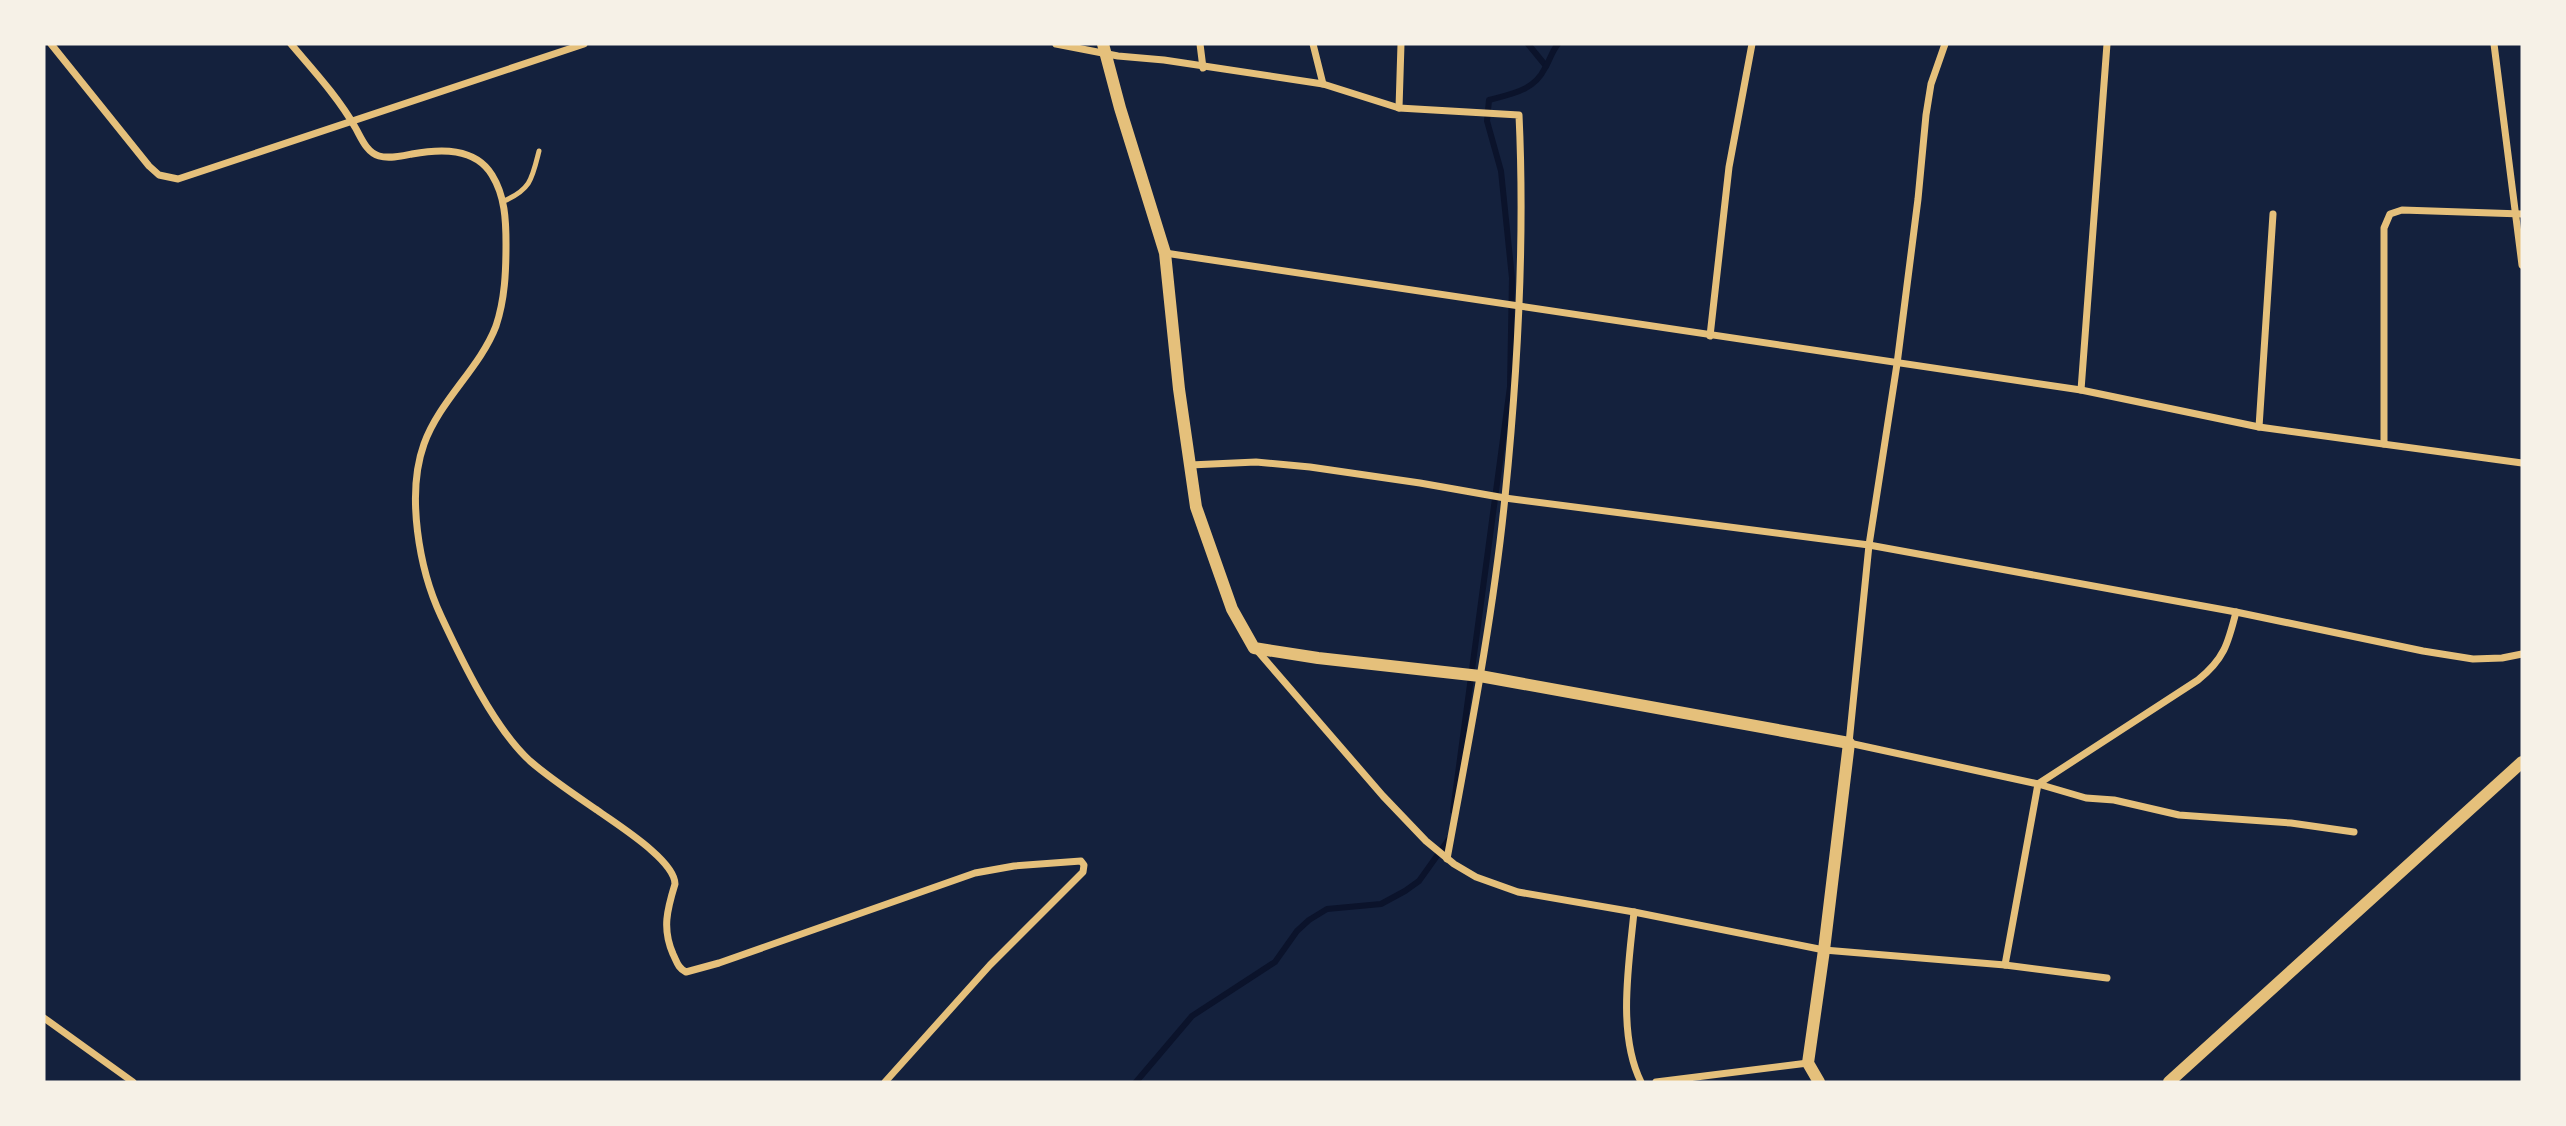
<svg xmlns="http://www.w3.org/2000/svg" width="2566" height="1126" font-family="'Times New Roman',serif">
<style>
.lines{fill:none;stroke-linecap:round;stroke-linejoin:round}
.stream{stroke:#0b132b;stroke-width:6}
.service{stroke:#e5c07b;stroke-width:5}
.minor{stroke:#e5c07b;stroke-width:7}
.tertiary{stroke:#e5c07b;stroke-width:12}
</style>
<rect width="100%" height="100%" fill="#14213d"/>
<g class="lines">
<g class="stream">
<polyline points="1528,44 1546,66"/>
<path d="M 1453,811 L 1510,387 L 1512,278 L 1501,171 L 1487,121 L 1489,100 C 1511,94 1534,91 1545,68 C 1550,60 1552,51 1558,44"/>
<polyline points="1136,1082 1192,1016 1275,962 1297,931 1309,920 1327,909 1381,904 1405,891 1419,881 1449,839"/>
</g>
<path class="service" d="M 504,201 C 531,189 532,179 539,151"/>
<g class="minor">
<polyline points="51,44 149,166 159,175 178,179 584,44"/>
<path d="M 291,44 C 313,70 338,97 355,127 C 361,137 366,152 379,156 C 389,159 402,156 412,154 C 440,149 475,147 492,175 C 505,196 506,220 506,244 C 506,271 505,299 496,326 C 480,368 440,400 424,444 C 406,494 419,569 441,616 C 462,661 494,728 530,761 C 551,779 575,795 597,810 C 616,824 675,860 675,884 C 667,910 662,929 673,954 C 677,962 678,968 686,972 L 719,963 L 975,873 L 1014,866 L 1081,861 L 1084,865 L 1083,872 L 990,965 L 885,1082"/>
<path d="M 1056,44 L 1118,56 L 1164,60 L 1323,84 L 1399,108 L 1519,115 C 1525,242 1518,369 1505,497 C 1493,618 1469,739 1447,859"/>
<polyline points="1200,44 1203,68"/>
<polyline points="1313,44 1323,84"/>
<polyline points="1945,44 1931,84 1926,115 1918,199 1897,364 1869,545 1849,743 2038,784 2086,798 2114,800 2179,815 2291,823 2354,832"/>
<polyline points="2494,44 2522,265"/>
<polyline points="1399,108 1401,44"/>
<polyline points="1165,253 2081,390 2259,427 2522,463"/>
<polyline points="1710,336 1729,167 1752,44"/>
<polyline points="2081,390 2107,44"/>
<polyline points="2259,427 2273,214"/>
<polyline points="2384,444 2384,228 2390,214 2402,210 2522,214"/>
<polyline points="1190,465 1256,462 1310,467 1420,483 1505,498 1869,545 2236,612 2423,651 2473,659 2502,658 2522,654"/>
<polyline points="1255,648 1383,796 1426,841 1454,864 1476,877 1518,892 1634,912 1824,950 2005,965 2107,978"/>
<path d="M 1634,912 C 1629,963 1617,1034 1641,1082"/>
<path d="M 2005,965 L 2038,784 L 2198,680 C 2224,659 2228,644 2236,612"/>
<polyline points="44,1018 133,1082"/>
<polyline points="1656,1082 1808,1063"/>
</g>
<g class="tertiary">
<polyline points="1103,44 1120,108 1165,253 1179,389 1196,507 1232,609 1254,648 1318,658 1480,676 1849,743 1824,950 1808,1063 1819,1082"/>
<polyline points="2169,1082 2522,762"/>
</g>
</g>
<rect width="2566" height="1126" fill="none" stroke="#f6f1e7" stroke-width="91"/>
</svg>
